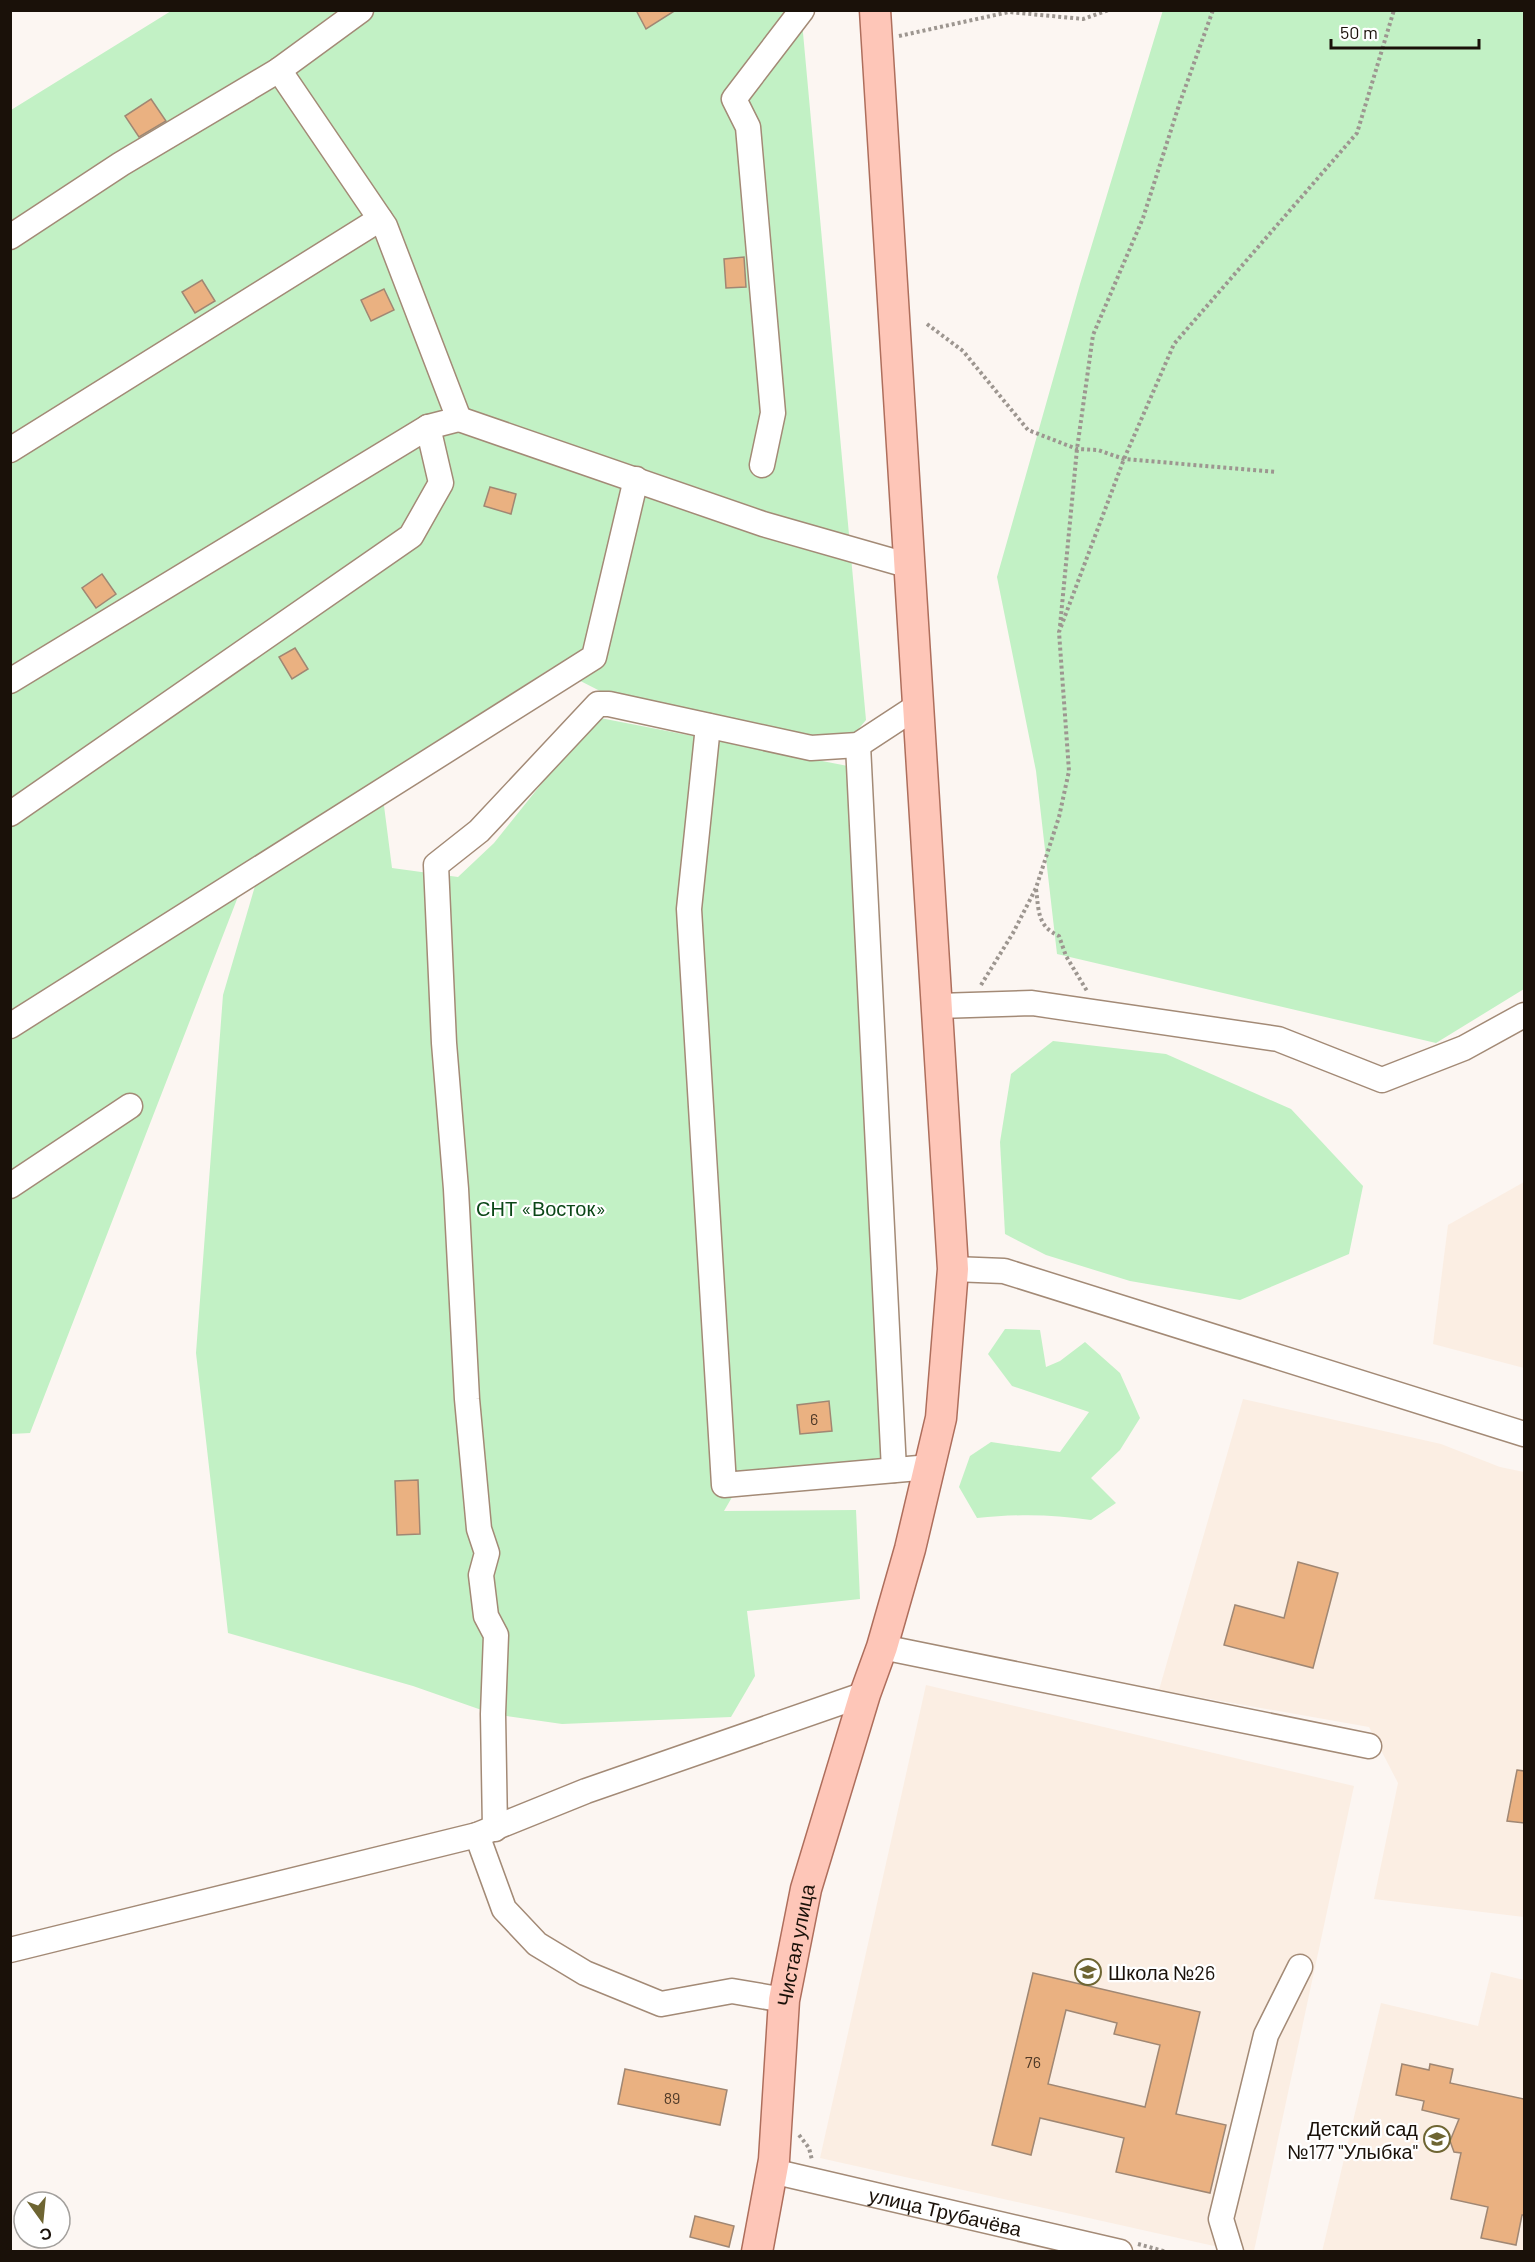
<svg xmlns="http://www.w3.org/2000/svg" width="1535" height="2262" font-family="Barlow,sans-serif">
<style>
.built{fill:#fbeee3}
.green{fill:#c2f1c5}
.building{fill:#eab181;stroke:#a08773;stroke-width:1.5;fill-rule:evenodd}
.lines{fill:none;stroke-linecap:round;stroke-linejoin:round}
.minor-casing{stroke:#a38a76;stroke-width:27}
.major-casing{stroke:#ae6e5c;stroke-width:33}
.path{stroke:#9d9690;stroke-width:4;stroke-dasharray:3 3;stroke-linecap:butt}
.minor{stroke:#fff;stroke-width:24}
.major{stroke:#fec6b8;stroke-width:30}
.labels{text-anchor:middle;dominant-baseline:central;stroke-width:4.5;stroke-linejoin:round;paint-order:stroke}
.number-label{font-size:16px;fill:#4e3927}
.park-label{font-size:20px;fill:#0b4717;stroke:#fff}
.street-label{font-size:20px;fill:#1a1109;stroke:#fff}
.poi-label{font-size:20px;fill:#1a1109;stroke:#fff;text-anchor:start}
</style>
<rect width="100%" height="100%" fill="#fcf6f2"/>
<g class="built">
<polygon points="1524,1182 1524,1368 1433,1344 1448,1225"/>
<polygon points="1243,1399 1441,1444 1500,1467 1524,1472 1524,1917 1374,1899 1398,1783 1369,1727 1159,1690"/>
<polygon points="926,1685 1354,1786 1254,2251 1232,2250 820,2158"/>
<polygon points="1491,1972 1524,1980 1524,2251 1322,2252 1381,2003 1478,2026"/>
</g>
<g class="green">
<polygon points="1163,10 1524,11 1524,989 1436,1043 1057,954 1036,771 997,577 1080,284"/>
<polygon points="171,11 801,11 866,720 846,744 602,692 553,667 253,858 30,1433 11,1434 11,110"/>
<polygon points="595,717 853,767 881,1332 880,1465 746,1473 724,1511 856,1510 860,1599 747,1611 755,1676 731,1717 562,1724 493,1714 413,1686 228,1633 196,1353 223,995 255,886 281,859 383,798 392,868 458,877 494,843"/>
<polygon points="1053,1041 1166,1054 1291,1109 1363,1186 1349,1254 1240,1300 1130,1281 1046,1255 1005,1234 1000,1142 1011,1074"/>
<path d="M 1005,1329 L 1040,1330 L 1046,1367 L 1060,1361 L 1085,1342 L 1120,1373 L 1140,1418 L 1120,1450 L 1091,1478 L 1116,1503 L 1091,1520 C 1051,1514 1017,1514 977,1518 L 959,1487 L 970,1456 L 991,1442 L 1060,1452 L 1089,1412 L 1012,1386 L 988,1354 Z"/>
</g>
<g class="building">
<polygon points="636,10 676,10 646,29"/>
<polygon points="151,99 166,121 139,137 125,116"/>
<polygon points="744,257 746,287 726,288 724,259"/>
<polygon points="202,280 215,301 195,313 182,292"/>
<polygon points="384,289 394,310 371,321 361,300"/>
<polygon points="490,487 516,494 511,514 484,506"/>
<polygon points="102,574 116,594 96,608 82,588"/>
<polygon points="295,648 308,669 292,679 279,657"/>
<polygon points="829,1401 832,1431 800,1434 797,1405"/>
<polygon points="418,1480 420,1534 397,1535 395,1481"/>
<polygon points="1298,1562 1338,1573 1313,1668 1224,1645 1235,1605 1284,1618"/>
<polygon points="1517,1770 1524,1771 1524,1823 1507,1821"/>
<path d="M 1033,1973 L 1200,2012 L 1176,2114 L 1226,2125 L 1210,2193 L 1116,2172 L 1124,2138 L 1040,2118 L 1031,2155 L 992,2145 ZM 1066,2010 L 1117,2023 L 1114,2034 L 1160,2045 L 1145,2107 L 1048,2084 Z"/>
<polygon points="1402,2064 1429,2070 1430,2064 1453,2069 1450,2083 1524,2099 1524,2215 1522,2215 1516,2245 1481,2238 1488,2207 1451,2199 1461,2153 1454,2152 1450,2141 1459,2119 1422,2110 1424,2101 1396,2095"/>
<polygon points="625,2069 727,2090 720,2125 618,2104"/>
<polygon points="695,2216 734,2226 729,2247 690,2237"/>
</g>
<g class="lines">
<defs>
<g id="minor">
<polyline points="10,237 121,164 279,70 361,10"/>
<polyline points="459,419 763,524 910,566"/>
<polyline points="10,450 380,219"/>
<polyline points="762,465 773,413 748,127 734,99 802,10"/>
<polyline points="10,681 428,427 459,419 385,226 279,70"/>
<polyline points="708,726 689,909 724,1485 930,1467"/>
<polyline points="858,745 894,1470"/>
<polyline points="10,814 411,536 441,483 428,427"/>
<polyline points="938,1006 1032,1003 1278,1039 1382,1080 1464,1048 1524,1015"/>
<polyline points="10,1026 594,657 636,479"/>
<polyline points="10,1186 130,1106"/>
<polyline points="953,1269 1004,1271 1524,1434"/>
<polyline points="882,1647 1369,1746"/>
<polyline points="495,1829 493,1714 496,1635 486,1616 481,1575 487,1553 479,1529 467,1399 456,1189 444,1043 436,865 479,831 598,704 609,704 811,748 858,745 919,705"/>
<polyline points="477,1835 504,1909 537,1944 585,1973 661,2004 732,1991 784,2000"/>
<polyline points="10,1950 477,1835 586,1791 865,1694"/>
<path id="s1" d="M 772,2171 L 1120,2252"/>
<polyline points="1231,2252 1221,2219 1266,2035 1300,1967"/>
</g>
<g id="major">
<path id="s2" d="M 757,2252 L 774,2160 L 784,2000 L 806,1889 L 865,1694 L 882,1647 L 910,1549 L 941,1418 L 953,1269 L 875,10"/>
</g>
</defs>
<use href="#minor" class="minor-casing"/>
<use href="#major" class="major-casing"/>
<g class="path">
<polyline points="899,36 1009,12 1083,19 1109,10"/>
<polyline points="927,324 963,351 1028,430 1077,449 1098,450 1124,459 1277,472"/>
<polyline points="1060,626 1077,449 1093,335 1143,218 1179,105 1213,10"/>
<path d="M 1036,889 C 1039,911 1037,926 1059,936 L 1066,956 L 1087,991"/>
<polyline points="981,985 1013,933 1036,888 1059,817 1069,771 1059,632 1124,459 1174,344 1357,133 1394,10"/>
<polyline points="799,2135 809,2148 812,2160"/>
<polyline points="1138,2244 1167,2252"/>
</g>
<use href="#minor" class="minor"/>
<use href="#major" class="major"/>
</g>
<defs>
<symbol id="school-ring" viewBox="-11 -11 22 22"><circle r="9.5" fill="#fff" stroke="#6e6532" stroke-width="1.5"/><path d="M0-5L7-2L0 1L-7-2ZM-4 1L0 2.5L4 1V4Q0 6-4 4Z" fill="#6e6532"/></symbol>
</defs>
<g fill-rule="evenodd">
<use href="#school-ring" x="1073" y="1957" width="30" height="30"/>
<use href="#school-ring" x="1422" y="2124" width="30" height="30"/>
</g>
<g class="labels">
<g class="number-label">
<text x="814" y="1418">6</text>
<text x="1033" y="2061">76</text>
<text x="672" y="2097">89</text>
</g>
<g class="park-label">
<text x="541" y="1208">СНТ «Восток»</text>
</g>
<g class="street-label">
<text stroke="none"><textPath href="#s2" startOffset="310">Чистая улица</textPath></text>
<text stroke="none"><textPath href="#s1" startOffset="178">улица Трубачёва</textPath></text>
</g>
<g class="poi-label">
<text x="1108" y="1972">Школа №26</text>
<text x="1418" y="2128" text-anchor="end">Детский сад<tspan x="1418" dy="23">№177 "Улыбка"</tspan></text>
</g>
</g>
<rect width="1535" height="2262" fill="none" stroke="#1a1109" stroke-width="24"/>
<g transform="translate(42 2220) rotate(165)"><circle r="28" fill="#ffffff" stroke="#a3a09d" stroke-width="1.5"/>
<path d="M0-4.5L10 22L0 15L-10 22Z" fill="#6e6532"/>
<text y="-9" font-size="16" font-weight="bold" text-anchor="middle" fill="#1a1109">С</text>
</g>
<path d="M1331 39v9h148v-9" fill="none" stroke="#1a1109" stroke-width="3"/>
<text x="1340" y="39" font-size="18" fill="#1a1109" stroke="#ffffff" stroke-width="4.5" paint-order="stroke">50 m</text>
</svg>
